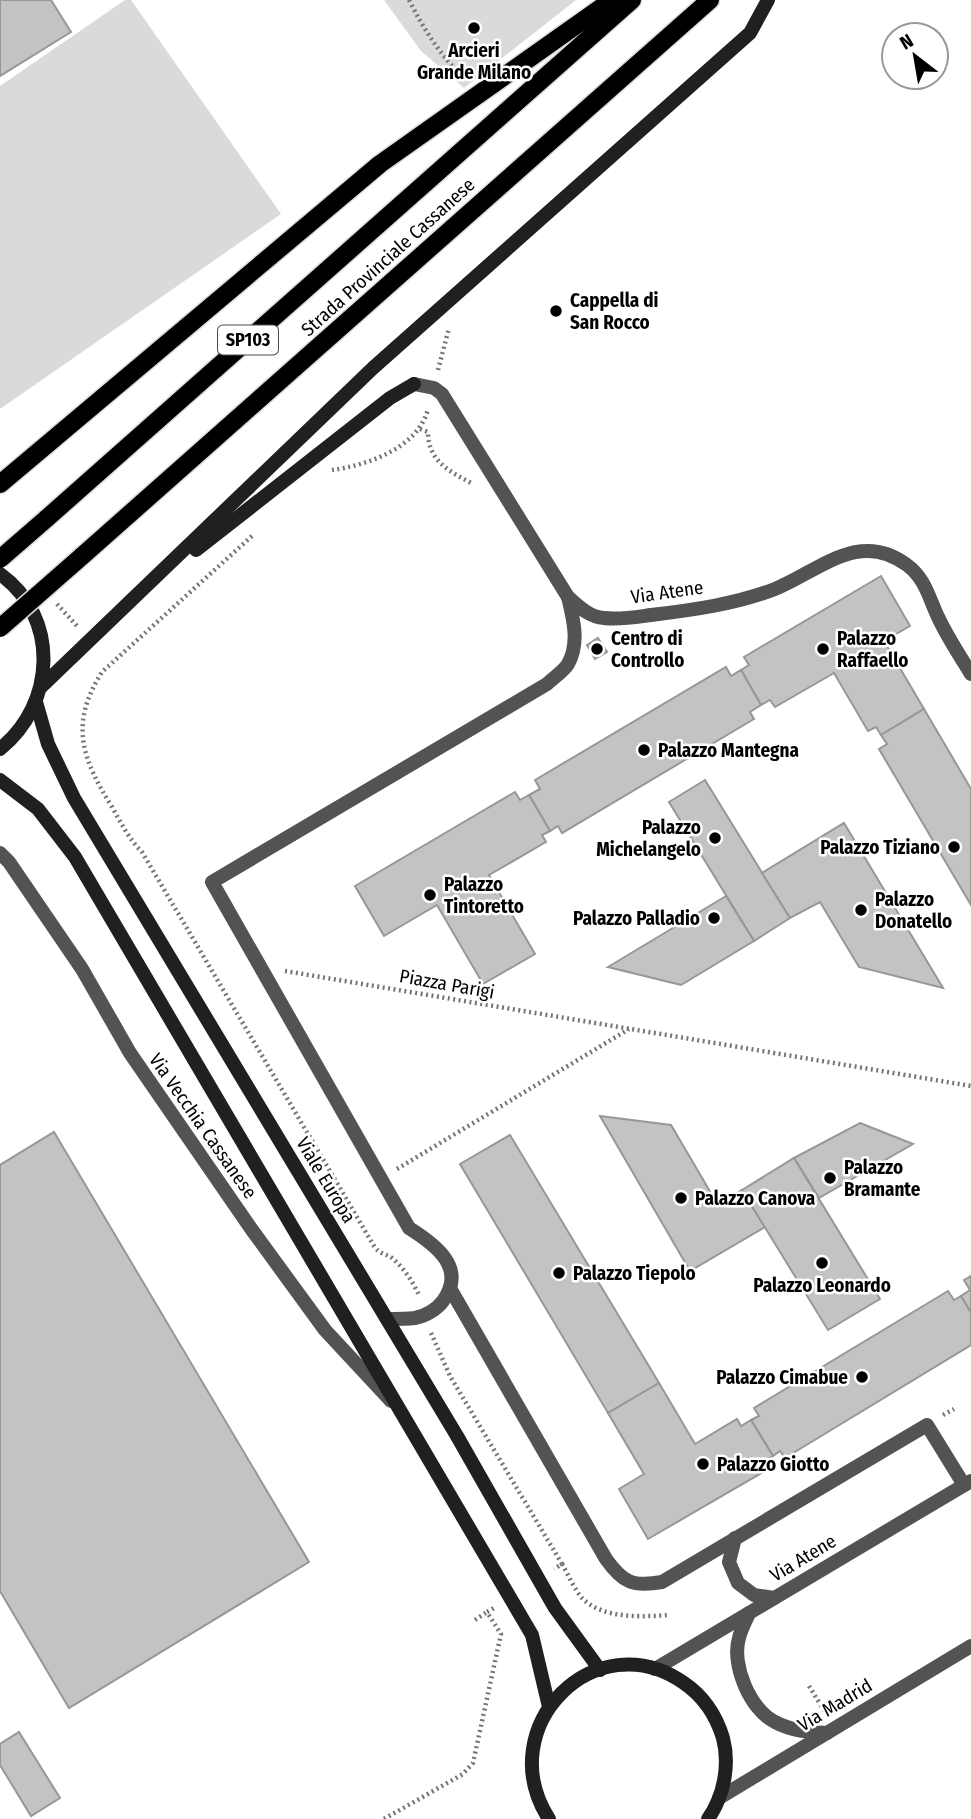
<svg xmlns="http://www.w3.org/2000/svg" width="971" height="1819" font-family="'Fira Sans Condensed',sans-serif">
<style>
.green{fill:#dadada}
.building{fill:#c3c3c3;stroke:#979797;stroke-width:2}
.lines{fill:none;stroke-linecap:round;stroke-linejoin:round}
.primary-casing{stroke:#dbdbdb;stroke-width:21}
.path{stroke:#757575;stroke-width:4.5;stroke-dasharray:2 3.5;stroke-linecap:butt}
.lane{stroke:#535353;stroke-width:14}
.street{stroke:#535353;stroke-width:14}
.secondary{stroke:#202020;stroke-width:14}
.primary{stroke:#000;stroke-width:18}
.primary-bridge-casing{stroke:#dbdbdb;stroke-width:21;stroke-linecap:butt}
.primary-bridge{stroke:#000;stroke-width:18}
.poi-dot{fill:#000;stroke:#fff;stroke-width:2.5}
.labels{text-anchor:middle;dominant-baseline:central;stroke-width:5;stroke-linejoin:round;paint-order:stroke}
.shield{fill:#fff;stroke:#4c4c4c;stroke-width:2}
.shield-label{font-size:18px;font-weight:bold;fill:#000}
.poi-label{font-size:19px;font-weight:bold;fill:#000;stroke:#fff;text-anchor:start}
.street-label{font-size:19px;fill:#000;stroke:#fff}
</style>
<rect width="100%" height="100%" fill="#fff"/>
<g class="green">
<polygon points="125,0 131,0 281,214 0,409 0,86"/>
<polygon points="384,0 576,0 464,88 421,51"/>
</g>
<g class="building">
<polygon points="0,0 51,0 71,32 0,76"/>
<polygon points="881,576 910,626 884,641 924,709 881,735 876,727 868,731 834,673 775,707 770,700 761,705 741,670 749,665 744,657"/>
<polygon points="598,638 607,652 595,659 587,645"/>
<polygon points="726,667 731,676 741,670 761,705 750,712 754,719 562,833 558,826 550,831 529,795 540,789 535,780"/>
<polygon points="924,709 971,789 971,905 879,749 887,744 881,735"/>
<polygon points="705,780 790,918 754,941 669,802"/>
<polygon points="515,792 520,800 529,795 550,831 542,835 546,842 489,875 535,954 483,984 437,905 384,936 355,886"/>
<polygon points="844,823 943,988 859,967 820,902 790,918 762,873"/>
<polygon points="726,896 754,941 681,985 608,967"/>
<polygon points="600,1116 671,1125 718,1205 742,1190 765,1227 690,1271"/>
<polygon points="860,1123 913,1144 819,1198 794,1158"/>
<polygon points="54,1132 309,1562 69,1708 0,1591 0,1165"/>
<polygon points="510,1135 659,1383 608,1413 460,1164"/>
<polygon points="794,1158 880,1299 828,1330 742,1190"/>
<polygon points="971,1276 971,1313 961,1296 970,1290 964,1280"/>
<polygon points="948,1291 954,1300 961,1296 971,1313 971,1345 785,1458 780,1451 773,1456 751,1420 759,1416 754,1408"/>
<polygon points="659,1383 695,1444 737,1419 741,1426 751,1420 773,1456 766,1460 770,1468 648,1539 619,1489 644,1474 608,1413"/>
<polygon points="19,1732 60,1798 31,1816 0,1765 0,1744"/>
</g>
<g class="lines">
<defs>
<g id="primary">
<polyline points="0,484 380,164 612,0"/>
<polyline points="46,519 632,0"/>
<polyline points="81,557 710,0"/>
</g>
</defs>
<use href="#primary" class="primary-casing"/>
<g class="path">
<path d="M 409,0 C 424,30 440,54 463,78"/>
<polyline points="438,370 449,328"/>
<path d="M 420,429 L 428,432 C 428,462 451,472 473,484"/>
<path d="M 332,470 C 368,465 418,448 428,409"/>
<path d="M 252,536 L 102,672 C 69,724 82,759 112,807 C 121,823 129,839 142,852 L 374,1246 C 379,1254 385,1253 392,1258 C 403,1267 413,1282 419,1295"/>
<polyline points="57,604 77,626"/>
<polyline points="285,971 971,1086"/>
<polyline points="397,1169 629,1029"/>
<polyline points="431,1333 450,1376 562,1564 554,1569"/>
<polyline points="943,1415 954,1409"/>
<path d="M 562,1564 C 568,1574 574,1589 582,1598 C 602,1619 643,1617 668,1615"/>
<polyline points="475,1620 487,1612"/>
<polyline points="809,1686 825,1712"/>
<polyline points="384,1819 463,1774 473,1763 501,1634 487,1612 494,1608"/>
</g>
<g class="lane">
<path d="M 451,1290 L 606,1559 C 623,1583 633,1587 662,1582 L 927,1425 L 964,1485"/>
<path d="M 387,1319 C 396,1319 406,1319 415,1318 C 426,1316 437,1309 443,1301 C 467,1268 436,1245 409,1228 L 212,882 L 547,684 C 553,678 564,671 568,664 C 580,643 573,618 568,597"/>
<polyline points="735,1538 729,1562 738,1583 754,1595 774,1598"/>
<path d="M 749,1613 C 746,1621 741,1629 739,1638 C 731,1664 750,1710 775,1722 C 792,1731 808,1732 827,1733"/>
</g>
<g class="street">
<path d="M 414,384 L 434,388 L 442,394 L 568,597 C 578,606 589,617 604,618 C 619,620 636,617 651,615 C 693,610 736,604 775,589 C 819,571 859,529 907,565 C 926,579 929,599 939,619 C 948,638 960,656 971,674"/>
<polyline points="0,853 9,862 82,969 130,1053 252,1230 325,1330 391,1401"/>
<polyline points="655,1669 971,1481"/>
<polyline points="719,1798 971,1646"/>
</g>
<g class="secondary">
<polyline points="196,550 390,398 414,384"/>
<path d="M 0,574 C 60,617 56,704 0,749"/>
<polyline points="41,687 373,368 750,33 768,0"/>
<polyline points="36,702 48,744 74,798 457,1436 555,1608 600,1670"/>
<polyline points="0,780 38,809 75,857 532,1635 549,1707"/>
<path d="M 549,1819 C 490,1727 596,1621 684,1683 C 703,1696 716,1715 723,1738 C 730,1765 724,1796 708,1819"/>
</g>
<use href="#primary" class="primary"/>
<defs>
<g id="primary-bridge">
<polyline points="0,559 46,519"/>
<polyline points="0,628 81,557"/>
</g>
</defs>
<use href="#primary-bridge" class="primary-bridge-casing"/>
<use href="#primary-bridge" class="primary-bridge"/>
</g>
<g class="poi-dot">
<circle cx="474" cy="28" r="7"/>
<circle cx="556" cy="311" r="7"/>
<circle cx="597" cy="649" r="7"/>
<circle cx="823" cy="649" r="7"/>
<circle cx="644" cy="750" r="7"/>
<circle cx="715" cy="838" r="7"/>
<circle cx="954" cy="847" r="7"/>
<circle cx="430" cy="895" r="7"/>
<circle cx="861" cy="910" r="7"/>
<circle cx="714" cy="918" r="7"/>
<circle cx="830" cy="1178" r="7"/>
<circle cx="681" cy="1198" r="7"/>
<circle cx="822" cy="1263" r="7"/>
<circle cx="559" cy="1273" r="7"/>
<circle cx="862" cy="1377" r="7"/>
<circle cx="703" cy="1464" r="7"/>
</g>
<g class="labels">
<rect class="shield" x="218" y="325.5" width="60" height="29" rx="5"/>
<g class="shield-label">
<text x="248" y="340">SP103</text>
</g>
<g class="poi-label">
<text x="474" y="50" text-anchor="middle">Arcieri<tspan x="474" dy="22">Grande Milano</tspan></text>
<text x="570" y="300">Cappella di<tspan x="570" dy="22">San Rocco</tspan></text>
<text x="611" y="638">Centro di<tspan x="611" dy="22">Controllo</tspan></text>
<text x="837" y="638">Palazzo<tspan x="837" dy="22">Raffaello</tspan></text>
<text x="658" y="750">Palazzo Mantegna</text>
<text x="701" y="827" text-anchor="end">Palazzo<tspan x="701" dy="22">Michelangelo</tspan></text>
<text x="940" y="847" text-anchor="end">Palazzo Tiziano</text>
<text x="444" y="884">Palazzo<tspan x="444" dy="22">Tintoretto</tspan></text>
<text x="875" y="899">Palazzo<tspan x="875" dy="22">Donatello</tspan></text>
<text x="700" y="918" text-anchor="end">Palazzo Palladio</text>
<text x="844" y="1167">Palazzo<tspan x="844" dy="22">Bramante</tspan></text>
<text x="695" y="1198">Palazzo Canova</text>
<text x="573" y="1273">Palazzo Tiepolo</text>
<text x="822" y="1285" text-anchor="middle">Palazzo Leonardo</text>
<text x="848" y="1377" text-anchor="end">Palazzo Cimabue</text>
<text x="717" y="1464">Palazzo Giotto</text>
</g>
<g class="street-label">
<text transform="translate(388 257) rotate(-42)">Strada Provinciale Cassanese</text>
<text transform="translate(667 592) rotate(-8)">Via Atene</text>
<text transform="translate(447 984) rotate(10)">Piazza Parigi</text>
<text transform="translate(203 1126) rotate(55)">Via Vecchia Cassanese</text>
<text transform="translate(326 1180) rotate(59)">Viale Europa</text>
<text transform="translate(803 1558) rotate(-31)">Via Atene</text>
<text transform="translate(835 1705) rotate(-31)">Via Madrid</text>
</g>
</g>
<g transform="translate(915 56) rotate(329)"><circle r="33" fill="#ffffff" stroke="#999999" stroke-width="2"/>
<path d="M0-5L12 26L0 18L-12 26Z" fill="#000000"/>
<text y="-10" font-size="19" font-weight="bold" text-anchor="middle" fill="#000000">N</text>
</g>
</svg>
